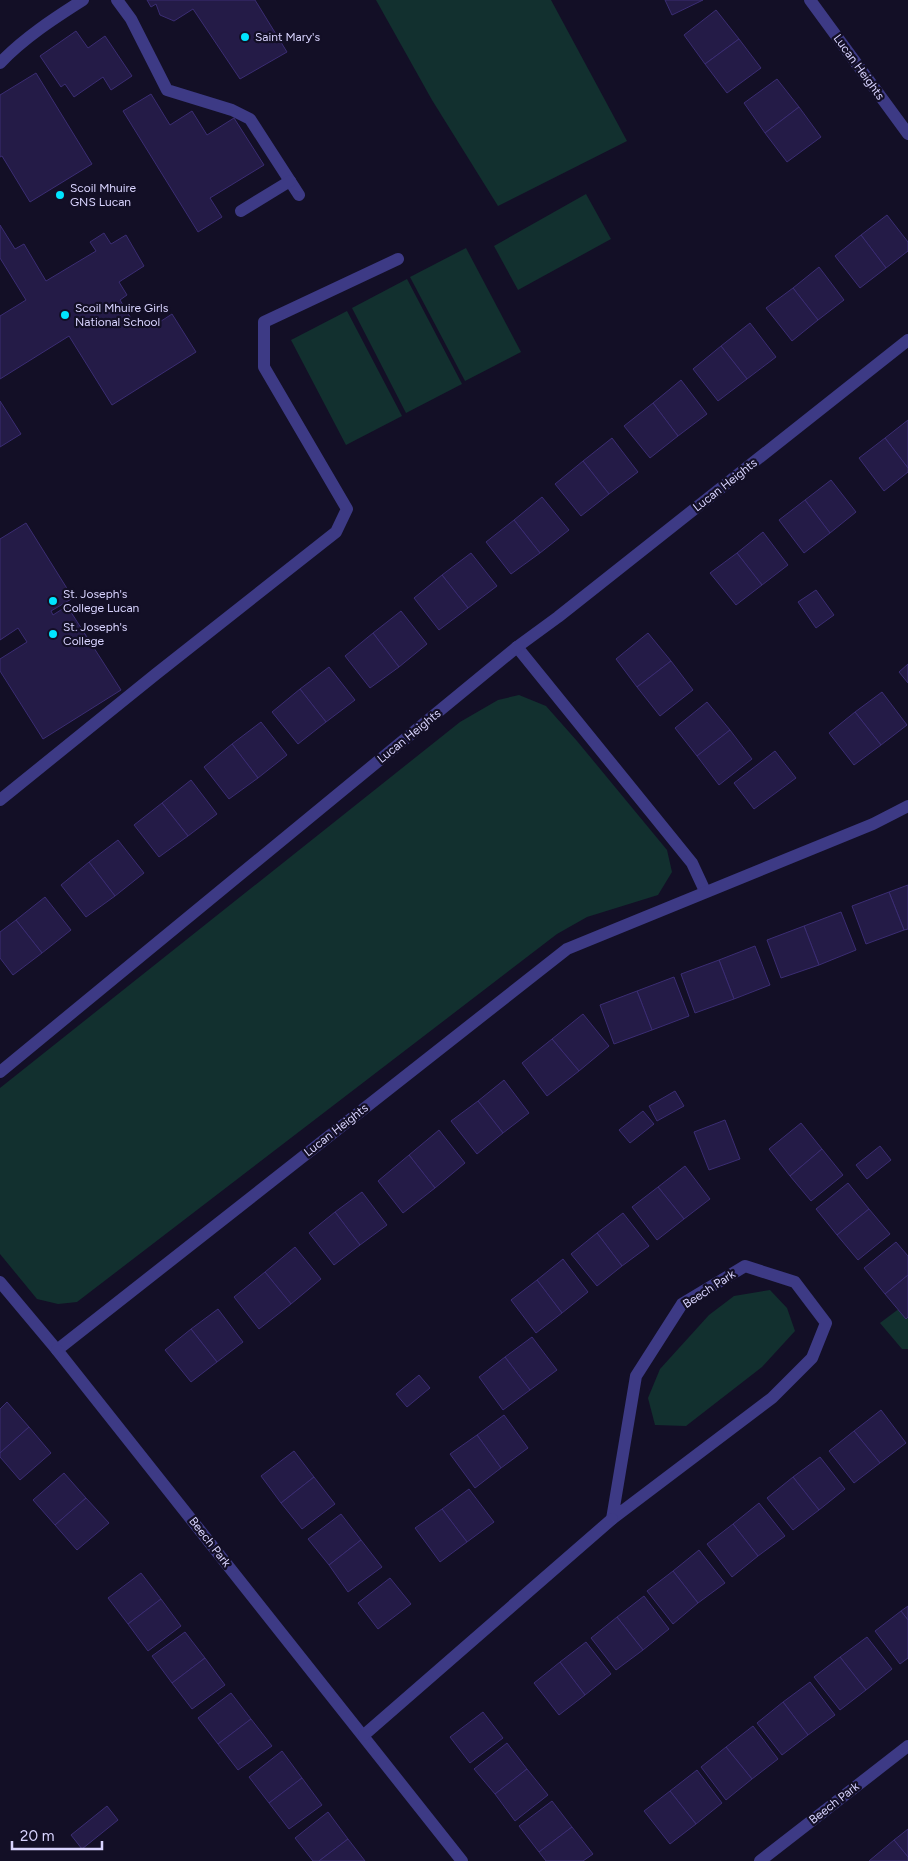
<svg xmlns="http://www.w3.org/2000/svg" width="908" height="1861" font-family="Figtree,sans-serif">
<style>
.green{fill:#12302f}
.building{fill:#241b47;stroke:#3b2d73}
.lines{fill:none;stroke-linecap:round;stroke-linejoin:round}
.service{stroke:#3d3a85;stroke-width:12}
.minor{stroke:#3d3a85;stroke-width:12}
.poi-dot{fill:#00e5ff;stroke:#130f26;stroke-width:2}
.labels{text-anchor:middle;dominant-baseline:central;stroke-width:4.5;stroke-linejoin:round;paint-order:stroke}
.poi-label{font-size:12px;fill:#d9d4ff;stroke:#130f26;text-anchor:start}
.street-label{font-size:12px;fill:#d9d4ff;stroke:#130f26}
</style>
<rect width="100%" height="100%" fill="#130f26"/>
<g class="green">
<polygon points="376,0 551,0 627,141 498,206 432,100"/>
<polygon points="586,194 611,239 518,290 494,246"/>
<polygon points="466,248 521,352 465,381 410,277"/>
<polygon points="407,279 462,384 406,413 352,308"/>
<polygon points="347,311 402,416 346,445 291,340"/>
<polygon points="519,695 546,706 577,741 667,850 672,872 658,895 587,917 557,934 77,1302 58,1304 37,1299 0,1254 0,1088 460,722 498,700"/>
<polygon points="770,1290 787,1308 795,1331 762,1367 686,1426 655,1425 648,1398 660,1369 709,1315 734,1296"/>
<polygon points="908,1302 908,1349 902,1349 880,1323"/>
</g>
<g class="building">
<polygon points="147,0 255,0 287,52 240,79 193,9 174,21 160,15 156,4 151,7"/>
<polygon points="665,0 703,0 672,15"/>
<polygon points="716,10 739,39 705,64 684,35"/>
<polygon points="76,31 88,48 105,36 132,76 111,90 103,77 74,97 65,84 61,87 40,56"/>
<polygon points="739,39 761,68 727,93 705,64"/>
<polygon points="36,73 92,164 30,202 2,156 0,157 0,95"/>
<polygon points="777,79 799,107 765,133 744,103"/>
<polygon points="151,94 170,125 192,111 207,135 234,118 264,165 210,198 222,217 198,232 123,111"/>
<polygon points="799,107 821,137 787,162 765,133"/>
<polygon points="887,215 908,242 908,251 886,268 861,235"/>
<polygon points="0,225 15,249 24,244 46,281 96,251 90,242 104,233 111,244 126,235 144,266 119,282 127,295 120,300 136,327 150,319 152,327 172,314 196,352 112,405 69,336 0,379 0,316 26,300 0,258"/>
<polygon points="861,235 886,268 860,288 835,256"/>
<polygon points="819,267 844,300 818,320 793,288"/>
<polygon points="793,288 818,320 792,341 766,308"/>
<polygon points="750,323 776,357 747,379 721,346"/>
<polygon points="721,346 747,379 718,401 693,369"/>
<polygon points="681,380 707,414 678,436 653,403"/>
<polygon points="0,401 21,434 0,447"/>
<polygon points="653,403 678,436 650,458 624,426"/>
<polygon points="908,420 908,468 885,438"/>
<polygon points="612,438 638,472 609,494 583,461"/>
<polygon points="885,438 908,468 908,472 884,491 859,458"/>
<polygon points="583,461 609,494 581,516 555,484"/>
<polygon points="831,480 856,512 830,533 805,500"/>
<polygon points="542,497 569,530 540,553 514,520"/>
<polygon points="805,500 830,533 804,553 779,520"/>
<polygon points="514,520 540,553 511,574 486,542"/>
<polygon points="26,523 73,598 51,611 53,615 67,606 121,690 43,739 0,671 0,659 27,642 18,628 0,640 0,539"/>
<polygon points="763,532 788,565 762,585 737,553"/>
<polygon points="471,553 497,586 468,608 442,575"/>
<polygon points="737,553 762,585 736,605 710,573"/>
<polygon points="442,575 468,608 439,630 414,598"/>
<polygon points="816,590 834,615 816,628 798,602"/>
<polygon points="401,611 427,644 399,667 373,633"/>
<polygon points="373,633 399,667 370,688 345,656"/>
<polygon points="648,633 671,661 637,687 616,659"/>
<polygon points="671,661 693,690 660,716 637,687"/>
<polygon points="908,664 908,683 899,672"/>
<polygon points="329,667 355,700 326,722 300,689"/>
<polygon points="300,689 326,722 298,744 272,712"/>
<polygon points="882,692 907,725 881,745 855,712"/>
<polygon points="707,702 730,730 697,756 675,728"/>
<polygon points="855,712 881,745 854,765 829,733"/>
<polygon points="261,722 287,755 258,778 232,744"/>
<polygon points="730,730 752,759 719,785 697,756"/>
<polygon points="232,744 258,778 229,799 204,767"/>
<polygon points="775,751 796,778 754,809 734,783"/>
<polygon points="191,780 217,814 188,836 162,803"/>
<polygon points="162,803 188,836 159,857 134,825"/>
<polygon points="118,840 144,873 115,896 89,862"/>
<polygon points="89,862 115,896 86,917 61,885"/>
<polygon points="908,885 908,929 904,930 889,892"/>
<polygon points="889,892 904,930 866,944 852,906"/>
<polygon points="45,897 71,930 42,953 16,920"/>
<polygon points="841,912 856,950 819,965 804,926"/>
<polygon points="16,920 42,953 13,975 0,958 0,932"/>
<polygon points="804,926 819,965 781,978 767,940"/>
<polygon points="755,946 770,985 734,999 719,960"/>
<polygon points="719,960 734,999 695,1013 681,974"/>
<polygon points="674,977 689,1016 652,1030 637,991"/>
<polygon points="637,991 652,1030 614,1044 600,1005"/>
<polygon points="583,1014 609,1046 579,1071 552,1039"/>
<polygon points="552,1039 579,1071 547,1096 522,1063"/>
<polygon points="504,1080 529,1113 503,1133 478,1101"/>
<polygon points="675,1091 684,1106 657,1121 649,1106"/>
<polygon points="478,1101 503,1133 477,1154 451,1121"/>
<polygon points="643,1111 654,1124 630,1143 619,1130"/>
<polygon points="725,1120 740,1159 709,1170 694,1132"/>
<polygon points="801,1123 822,1149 790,1176 769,1149"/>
<polygon points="439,1130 465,1163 435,1188 409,1155"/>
<polygon points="880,1146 891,1160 867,1179 856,1165"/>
<polygon points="822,1149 843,1175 811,1201 790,1176"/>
<polygon points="409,1155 435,1188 403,1213 378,1181"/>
<polygon points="685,1166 710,1199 684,1219 658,1187"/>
<polygon points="848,1183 869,1209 837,1235 816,1209"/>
<polygon points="658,1187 684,1219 657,1240 632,1207"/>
<polygon points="362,1192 387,1225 360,1245 335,1212"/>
<polygon points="869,1209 890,1234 858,1260 837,1235"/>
<polygon points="335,1212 360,1245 334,1265 309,1233"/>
<polygon points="623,1213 649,1246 622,1266 597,1233"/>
<polygon points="597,1233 622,1266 597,1286 571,1254"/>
<polygon points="896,1242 908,1256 908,1275 885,1294 864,1268"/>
<polygon points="295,1247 321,1279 291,1304 265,1272"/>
<polygon points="563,1259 588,1292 562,1313 537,1280"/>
<polygon points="265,1272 291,1304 259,1329 234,1297"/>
<polygon points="908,1275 908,1317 906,1319 885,1294"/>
<polygon points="537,1280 562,1313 536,1333 511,1300"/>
<polygon points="218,1309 243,1342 217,1362 191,1329"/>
<polygon points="191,1329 217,1362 191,1382 165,1350"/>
<polygon points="532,1337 557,1370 530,1390 505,1357"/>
<polygon points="505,1357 530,1390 503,1410 479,1377"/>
<polygon points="419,1375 430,1388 407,1407 396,1394"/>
<polygon points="7,1402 29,1427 0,1453 0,1409"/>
<polygon points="881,1410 906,1443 880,1463 854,1431"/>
<polygon points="504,1415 528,1448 501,1468 477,1435"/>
<polygon points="29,1427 51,1453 20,1480 0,1457 0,1453"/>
<polygon points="854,1431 880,1463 854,1483 829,1451"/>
<polygon points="477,1435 501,1468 475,1488 450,1454"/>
<polygon points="294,1451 314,1477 281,1503 261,1476"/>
<polygon points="820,1457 845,1489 819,1510 793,1477"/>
<polygon points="64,1473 86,1498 55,1525 33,1500"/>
<polygon points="314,1477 335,1504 302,1529 281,1503"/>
<polygon points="793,1477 819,1510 793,1530 767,1498"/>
<polygon points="469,1489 494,1522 467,1542 442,1509"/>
<polygon points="86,1498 109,1523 77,1550 55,1525"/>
<polygon points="759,1503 785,1536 758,1556 733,1524"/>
<polygon points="442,1509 467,1542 440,1562 415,1528"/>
<polygon points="341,1514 361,1540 329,1565 308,1539"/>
<polygon points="733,1524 758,1556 732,1577 707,1544"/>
<polygon points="361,1540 382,1567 348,1592 329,1565"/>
<polygon points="699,1550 725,1583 698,1603 673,1571"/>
<polygon points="673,1571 698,1603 673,1624 647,1591"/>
<polygon points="141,1573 161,1599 128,1624 108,1598"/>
<polygon points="390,1578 411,1604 378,1629 358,1603"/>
<polygon points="644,1596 669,1629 643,1650 617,1617"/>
<polygon points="161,1599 181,1626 148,1651 128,1624"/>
<polygon points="908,1606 908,1620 901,1611"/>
<polygon points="901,1611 908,1620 908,1658 900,1664 875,1631"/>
<polygon points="617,1617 643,1650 616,1670 591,1638"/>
<polygon points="185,1632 205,1658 172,1683 152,1656"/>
<polygon points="867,1637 892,1669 866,1690 840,1657"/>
<polygon points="586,1642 611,1674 585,1695 560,1662"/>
<polygon points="840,1657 866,1690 840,1710 814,1677"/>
<polygon points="205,1658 225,1685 192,1709 172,1683"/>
<polygon points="560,1662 585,1695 559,1715 534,1683"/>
<polygon points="810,1682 835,1715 808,1735 783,1702"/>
<polygon points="231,1693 251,1719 218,1744 198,1718"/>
<polygon points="783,1702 808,1735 782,1755 757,1723"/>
<polygon points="483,1712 503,1738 470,1763 450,1737"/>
<polygon points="251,1719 272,1746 238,1770 218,1744"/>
<polygon points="753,1726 778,1759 752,1779 726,1747"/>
<polygon points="507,1743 527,1769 495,1794 474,1769"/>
<polygon points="726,1747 752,1779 726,1800 701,1767"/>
<polygon points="282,1751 302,1778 269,1803 249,1777"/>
<polygon points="527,1769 548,1795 515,1821 495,1794"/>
<polygon points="697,1770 722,1803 696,1824 670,1791"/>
<polygon points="302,1778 322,1805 289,1829 269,1803"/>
<polygon points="670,1791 696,1824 670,1844 644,1811"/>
<polygon points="552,1801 572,1827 539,1852 519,1826"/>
<polygon points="107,1806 118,1820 82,1849 71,1835"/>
<polygon points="328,1812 348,1839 319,1861 313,1861 295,1838"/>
<polygon points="572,1827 593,1854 583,1861 546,1861 539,1852"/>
<polygon points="908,1829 908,1857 894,1840"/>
<polygon points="348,1839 365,1861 319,1861"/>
<polygon points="894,1840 908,1857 908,1861 869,1861"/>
</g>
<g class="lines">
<g class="service">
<polyline points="117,0 131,19 167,90 232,110 250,119 299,195"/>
<path d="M 0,63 C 24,38 53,19 83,0"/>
<polyline points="241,211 290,181"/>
<polyline points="0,800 156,674 336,532 347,509 264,367 264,322 398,259"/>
</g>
<g class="minor">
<polyline points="810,0 908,134"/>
<polyline points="517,647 692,863 705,891"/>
<polyline points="0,1072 517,647 558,617 908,340"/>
<polygon points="745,1266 795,1282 826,1323 812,1358 772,1398 612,1519 636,1376 682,1304"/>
<polyline points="0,1282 57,1350 567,949 873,824 908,806"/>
<polyline points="57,1350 462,1861"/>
<polyline points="364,1735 612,1519"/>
<polyline points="760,1861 908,1746"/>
</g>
</g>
<g class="poi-dot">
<circle cx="245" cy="37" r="5"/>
<circle cx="60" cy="195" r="5"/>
<circle cx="65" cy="315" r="5"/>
<circle cx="53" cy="601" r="5"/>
<circle cx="53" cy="634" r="5"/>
</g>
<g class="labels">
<g class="poi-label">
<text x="255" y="37">Saint Mary's</text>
<text x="70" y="188">Scoil Mhuire<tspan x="70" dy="14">GNS Lucan</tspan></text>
<text x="75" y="308">Scoil Mhuire Girls<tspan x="75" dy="14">National School</tspan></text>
<text x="63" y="594">St. Joseph's<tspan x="63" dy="14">College Lucan</tspan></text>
<text x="63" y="627">St. Joseph's<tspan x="63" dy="14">College</tspan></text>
</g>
<g class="street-label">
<text transform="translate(859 67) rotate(54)">Lucan Heights</text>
<text transform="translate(725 485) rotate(-38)">Lucan Heights</text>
<text transform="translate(409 736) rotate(-39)">Lucan Heights</text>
<text transform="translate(336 1130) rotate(-38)">Lucan Heights</text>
<text transform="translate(709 1289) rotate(-33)">Beech Park</text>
<text transform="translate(210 1542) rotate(52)">Beech Park</text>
<text transform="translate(834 1803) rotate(-38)">Beech Park</text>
</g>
</g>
<path d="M12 1841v8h90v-8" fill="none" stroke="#d9d4ff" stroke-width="2.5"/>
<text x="20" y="1841" font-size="15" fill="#d9d4ff" stroke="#130f26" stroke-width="4" paint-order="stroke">20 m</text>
</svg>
